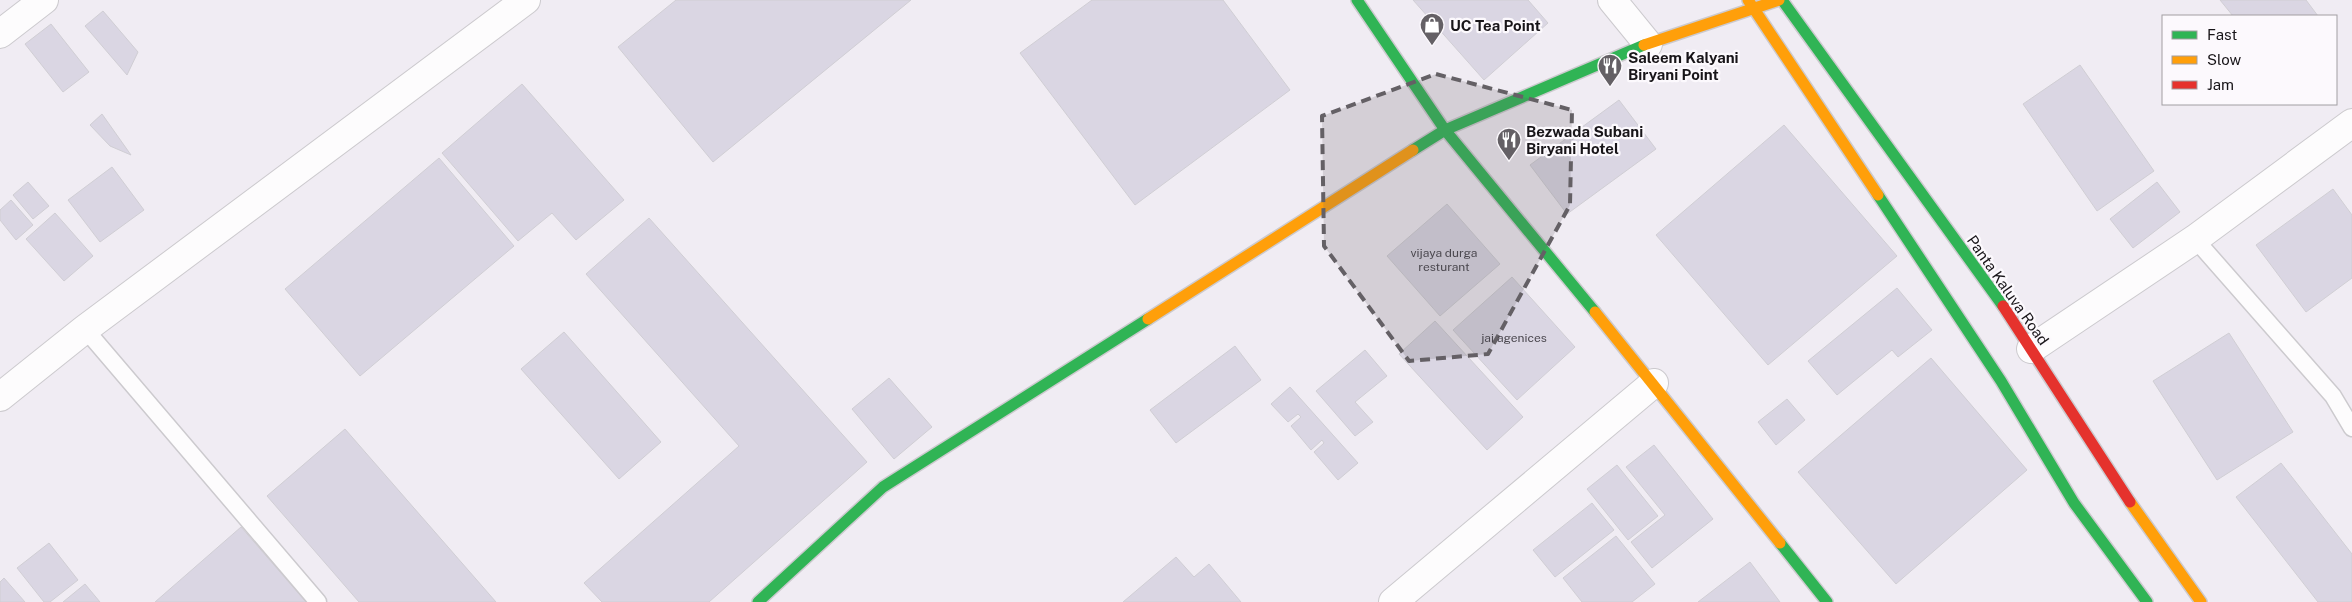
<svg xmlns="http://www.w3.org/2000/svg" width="2352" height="602" font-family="'Public Sans',sans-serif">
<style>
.building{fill:#dad6e3;stroke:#d0ced4}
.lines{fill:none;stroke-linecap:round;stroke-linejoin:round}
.lane-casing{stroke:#cccace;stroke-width:19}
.street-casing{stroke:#cccace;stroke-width:30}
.fast-casing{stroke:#cccace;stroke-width:14}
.slow-casing{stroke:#cccace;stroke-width:14}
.jam-casing{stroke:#cccace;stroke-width:14}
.lane{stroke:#fdfcfd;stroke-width:16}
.street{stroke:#fdfcfd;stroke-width:28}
.fast{stroke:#30b455;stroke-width:11}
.slow{stroke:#ff9f0a;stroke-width:11}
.jam{stroke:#e5322d;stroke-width:11}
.marked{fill:#646065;fill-opacity:0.2;stroke:#646065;stroke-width:4;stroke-dasharray:10 6;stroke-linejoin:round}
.labels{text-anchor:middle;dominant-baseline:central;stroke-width:4.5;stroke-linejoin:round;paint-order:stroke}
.number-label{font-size:12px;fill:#4a474e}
.poi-label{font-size:15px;font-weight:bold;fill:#181519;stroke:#fcf9fd;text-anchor:start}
.street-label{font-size:15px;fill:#181519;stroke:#fcf9fd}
</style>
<rect width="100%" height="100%" fill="#f0ecf3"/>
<g class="building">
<polygon points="676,0 911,0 713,162 618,47"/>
<polygon points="1092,0 1223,0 1290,90 1135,205 1020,53"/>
<polygon points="1413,0 1528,0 1548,23 1484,80"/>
<polygon points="2220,0 2306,0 2318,16 2233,16"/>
<polygon points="103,11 138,52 127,75 85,26"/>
<polygon points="51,24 89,72 63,92 25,44"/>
<polygon points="2080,65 2154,171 2097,211 2023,104"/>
<polygon points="522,84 624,200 576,240 552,213 518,241 442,153"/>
<polygon points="1619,100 1656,149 1567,214 1530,165"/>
<polygon points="102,114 131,155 110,146 90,125"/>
<polygon points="1784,125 1897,256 1768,365 1656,235"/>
<polygon points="439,158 514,246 360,376 285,289"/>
<polygon points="112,167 144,210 100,242 68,200"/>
<polygon points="28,182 49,206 33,219 13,195"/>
<polygon points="2157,182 2180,212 2133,248 2110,219"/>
<polygon points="2333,189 2352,215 2352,278 2306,312 2256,245"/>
<polygon points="11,200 33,225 16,240 0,220 0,210"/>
<polygon points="1447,204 1500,264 1440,316 1387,256"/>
<polygon points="55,213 93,256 64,281 26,239"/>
<polygon points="649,218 867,462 709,602 602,602 584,583 739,446 586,274"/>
<polygon points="1512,277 1575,347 1517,400 1453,330"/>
<polygon points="1897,288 1932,330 1898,357 1892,350 1837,395 1808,361"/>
<polygon points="1435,321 1523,417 1487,450 1399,354"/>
<polygon points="564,332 661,442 619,479 521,369"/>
<polygon points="2229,333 2293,432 2217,480 2153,381"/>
<polygon points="1235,346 1261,380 1176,443 1150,410"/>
<polygon points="1365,350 1387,376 1355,402 1373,422 1355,436 1316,391"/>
<polygon points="1931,358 2027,470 1896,584 1798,472"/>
<polygon points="889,378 932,427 894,459 852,409"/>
<polygon points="1290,387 1358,463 1338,480 1314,452 1324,443 1322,440 1311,450 1291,426 1301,417 1298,414 1288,422 1271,404"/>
<polygon points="1787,399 1805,420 1776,445 1758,422"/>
<polygon points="345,429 496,602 359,602 267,496"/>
<polygon points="1654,445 1713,519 1652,568 1631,542 1665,515 1626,467"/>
<polygon points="2281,463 2352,554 2352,602 2318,602 2236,497"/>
<polygon points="1617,465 1658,516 1628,540 1587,489"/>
<polygon points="1592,503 1614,530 1555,577 1533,550"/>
<polygon points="241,527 306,602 155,602"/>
<polygon points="1616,536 1655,584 1632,602 1582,602 1563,578"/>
<polygon points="49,543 78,580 50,602 44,602 17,568"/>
<polygon points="1176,557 1194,577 1209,564 1241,602 1123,602"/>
<polygon points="1750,562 1780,602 1698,602"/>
<polygon points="4,578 25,602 0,602 0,582"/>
<polygon points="85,584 100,602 63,602"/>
</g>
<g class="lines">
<defs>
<g id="lane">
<polyline points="2195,239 2333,396 2352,428"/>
<polyline points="85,329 318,602"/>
</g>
<g id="street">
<polyline points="1612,0 1648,44"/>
<polyline points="0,34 44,0"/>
<polyline points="2031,349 2195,239 2352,123"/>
<polyline points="0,397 85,329 526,0"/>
<polyline points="1393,602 1654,383"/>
</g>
<g id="fast">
<polyline points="1357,0 1445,130 1595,312"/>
<polyline points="1782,0 2003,306"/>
<polyline points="1413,150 1445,130 1644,45"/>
<polyline points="1878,195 2001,381 2074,503 2147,602"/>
<polyline points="1780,543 1827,602"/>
<polyline points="758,602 883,487 1148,319"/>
</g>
<g id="slow">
<polyline points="1748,0 1878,195"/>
<polyline points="1644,45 1779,0"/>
<polyline points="1595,312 1780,543"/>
<polyline points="1148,319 1413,150"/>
<polyline points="2130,502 2201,602"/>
</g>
<polyline id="jam" points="2003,306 2130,502"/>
</defs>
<use href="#lane" class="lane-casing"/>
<use href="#street" class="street-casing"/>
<use href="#fast" class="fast-casing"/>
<use href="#slow" class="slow-casing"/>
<use href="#jam" class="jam-casing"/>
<use href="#lane" class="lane"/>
<use href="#street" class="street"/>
<use href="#fast" class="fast"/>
<use href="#slow" class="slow"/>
<use href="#jam" class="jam"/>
</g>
<path class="marked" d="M 1436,74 L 1572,110 L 1570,205 L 1488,354 L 1409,361 L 1324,246 L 1322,116 Z"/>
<defs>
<symbol id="shop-pin" viewBox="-11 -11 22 30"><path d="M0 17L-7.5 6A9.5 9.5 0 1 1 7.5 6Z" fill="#646065" stroke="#fcf9fd"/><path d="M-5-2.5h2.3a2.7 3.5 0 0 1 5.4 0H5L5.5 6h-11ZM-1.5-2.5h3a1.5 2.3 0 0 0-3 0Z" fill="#fff"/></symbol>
<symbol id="restaurant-pin" viewBox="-11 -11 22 30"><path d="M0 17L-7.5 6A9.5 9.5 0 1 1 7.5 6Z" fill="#646065" stroke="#fcf9fd"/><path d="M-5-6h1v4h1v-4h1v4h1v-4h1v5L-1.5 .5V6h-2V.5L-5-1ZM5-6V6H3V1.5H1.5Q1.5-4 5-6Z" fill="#fff"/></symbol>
</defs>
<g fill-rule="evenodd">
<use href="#shop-pin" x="1418" y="11" width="28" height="38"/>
<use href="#restaurant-pin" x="1596" y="52" width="28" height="38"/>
<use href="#restaurant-pin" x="1495" y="126" width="28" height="38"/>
</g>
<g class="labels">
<g class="number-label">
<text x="1444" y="253">vijaya durga<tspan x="1444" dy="14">resturant</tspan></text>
<text x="1514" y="338">jai agenices</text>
</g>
<g class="poi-label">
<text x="1450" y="25">UC Tea Point</text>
<text x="1628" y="57">Saleem Kalyani<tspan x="1628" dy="17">Biryani Point</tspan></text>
<text x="1526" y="131">Bezwada Subani<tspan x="1526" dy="17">Biryani Hotel</tspan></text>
</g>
<g class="street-label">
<text transform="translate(2008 290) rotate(55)">Panta Kaluva Road</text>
</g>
</g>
<rect x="2162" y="15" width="175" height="90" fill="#fcf9fd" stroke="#a19ea2"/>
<rect x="2172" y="31" width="25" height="8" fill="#30b455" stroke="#a19ea2"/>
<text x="2207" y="40" font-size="15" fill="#181519">Fast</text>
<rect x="2172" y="56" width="25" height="8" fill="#ff9f0a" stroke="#a19ea2"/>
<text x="2207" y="65" font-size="15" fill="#181519">Slow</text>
<rect x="2172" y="81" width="25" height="8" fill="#e5322d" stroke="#a19ea2"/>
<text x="2207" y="90" font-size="15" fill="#181519">Jam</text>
</svg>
